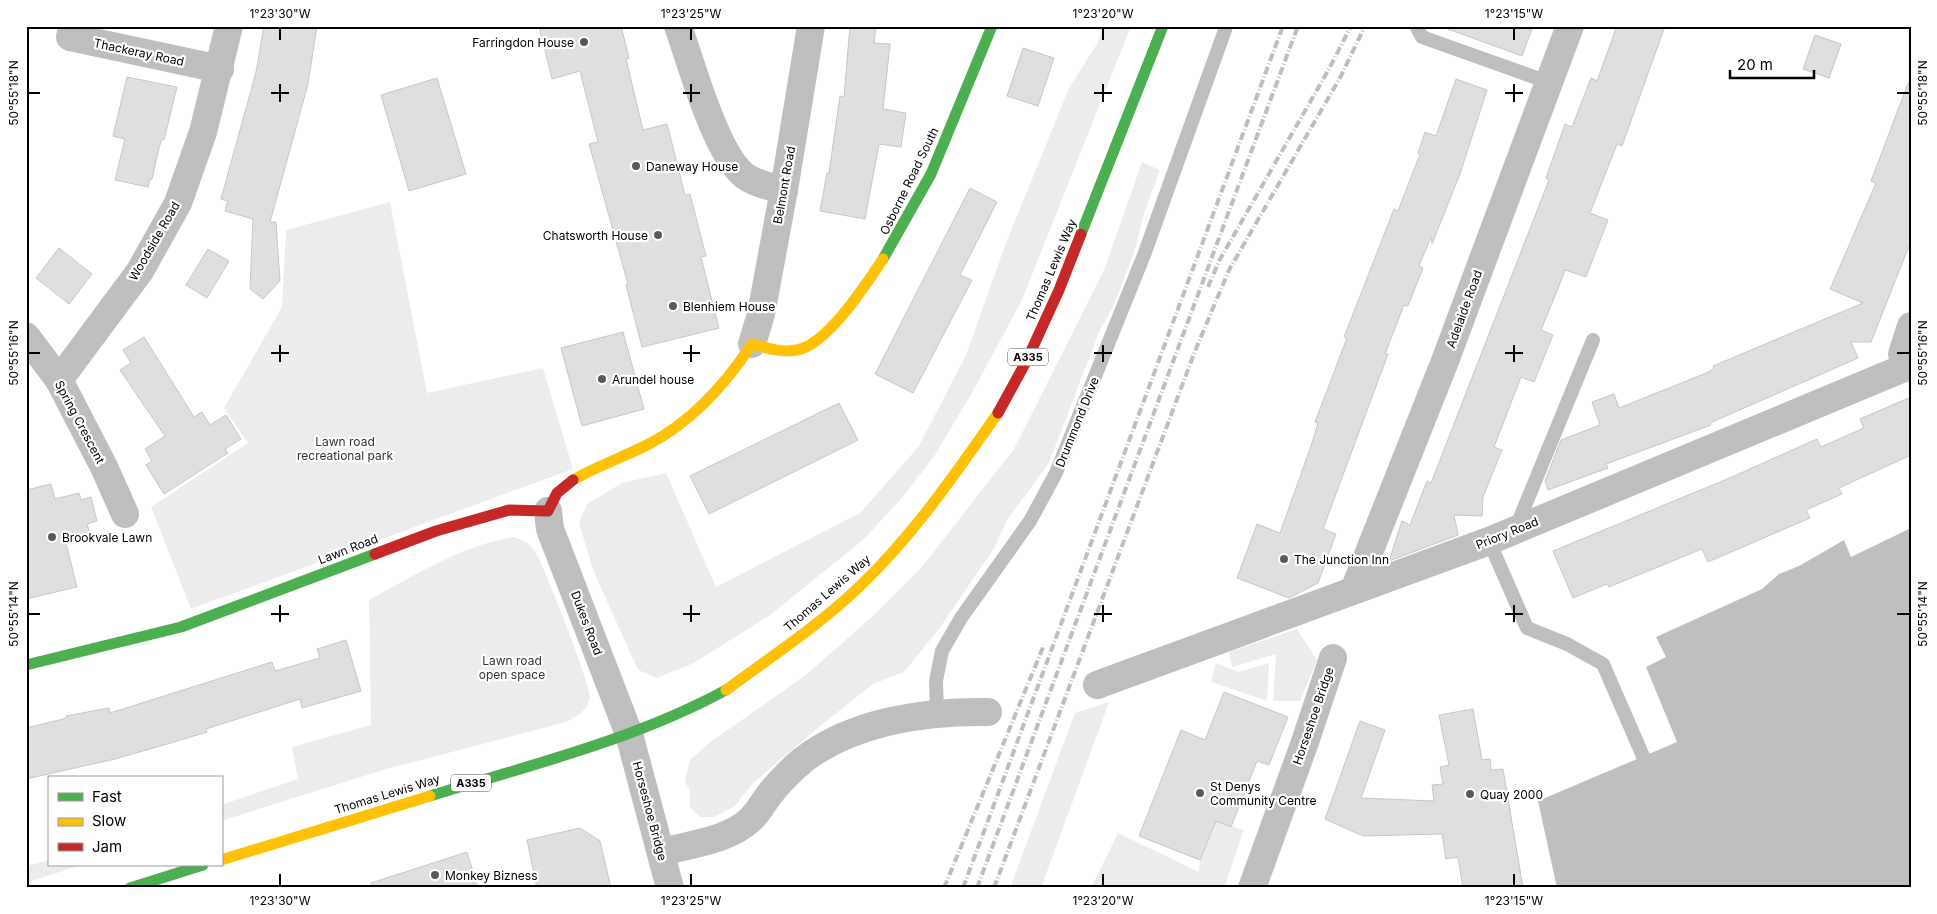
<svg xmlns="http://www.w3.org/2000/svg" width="1937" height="914" font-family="Inter,sans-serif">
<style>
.green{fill:#ececec}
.water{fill:#bfbfbf}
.building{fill:#dfdfdf;stroke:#c7c7c7}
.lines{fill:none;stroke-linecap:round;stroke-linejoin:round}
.lane{stroke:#bebebe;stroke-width:14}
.street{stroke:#bebebe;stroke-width:28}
.fast{stroke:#4caf50;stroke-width:11}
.slow{stroke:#ffc107;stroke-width:11}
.jam{stroke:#c62828;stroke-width:11}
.rail{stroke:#bebebe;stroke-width:4;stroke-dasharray:8 2.5 1 2.5;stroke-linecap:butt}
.ticks{fill:none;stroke:#000;stroke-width:2}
.poi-dot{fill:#595959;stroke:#fff;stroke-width:2}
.labels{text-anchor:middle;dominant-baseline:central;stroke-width:4.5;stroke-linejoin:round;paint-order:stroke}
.shield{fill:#fff;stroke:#4c4c4c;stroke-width:1}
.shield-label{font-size:11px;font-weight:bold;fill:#000}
.poi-label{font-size:12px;fill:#000;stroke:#fff;text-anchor:start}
.street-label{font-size:12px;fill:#000;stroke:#fff}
.park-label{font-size:12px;fill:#333;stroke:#fff}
.neatline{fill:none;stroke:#000;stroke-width:2}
.ticks-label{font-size:12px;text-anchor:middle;fill:#000}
</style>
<rect width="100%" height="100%" fill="#fff"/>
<g class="green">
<polygon points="1103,26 1131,26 1022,300 973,391 935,455 902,498 863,540 770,615 694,663 657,678 638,670 593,570 579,523 587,504 622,483 666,473 716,587 860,513 919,446 966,355 1004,248 1069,88 1097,44"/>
<polygon points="1142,162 1160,170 1145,211 1134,253 1113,307 1099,332 1049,463 1007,520 995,547 939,629 904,672 873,684 820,726 752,784 735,806 714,817 700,817 689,806 690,791 685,781 690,760 709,743 806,675 875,614 921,568 1014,449 1104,270"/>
<polygon points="390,202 427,393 543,368 573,469 191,609 151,507 248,443 224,408 282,307 286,230"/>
<path d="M 513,537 C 523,540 529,542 535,551 C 544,566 592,687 590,699 C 586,712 577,716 566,722 L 383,770 L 221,821 L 221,805 L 298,779 L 292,747 L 371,725 L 369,600 C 415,575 461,546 513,537 Z"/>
<polygon points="1297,629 1317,660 1300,701 1273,701 1276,654 1232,667 1229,652"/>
<polygon points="1216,663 1239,672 1269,663 1267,701 1211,682"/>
<polygon points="1109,702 1041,888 1010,888 1075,713"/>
<polygon points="1216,821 1244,830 1224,888 1091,888 1118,833 1199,872 1200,860"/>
<polygon points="49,860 49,865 81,865 26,883 26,866"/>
</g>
<polygon class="water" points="1911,528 1911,888 1557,888 1538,801 1677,742 1646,667 1666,657 1656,637 1762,589 1779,574 1799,566 1844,540 1851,557"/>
<g class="building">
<polygon points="264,26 317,26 308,84 270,222 276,222 280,281 263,299 250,289 253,219 225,211 228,201 221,199 256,72"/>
<polygon points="539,26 621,26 629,58 626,59 643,130 667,124 685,195 690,194 706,256 701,257 719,328 642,347 626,285 628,284 589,144 598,142 580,71 552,79"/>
<polygon points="850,26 876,26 874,43 890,44 883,109 906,113 901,147 879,144 865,219 820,211 827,173 829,173 840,96 844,97"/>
<polygon points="1449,26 1533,26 1522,56 1448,29"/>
<polygon points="1617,26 1665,26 1622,146 1617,144 1590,213 1608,220 1586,277 1565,270 1561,281 1541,330 1553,335 1534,382 1521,377 1494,447 1502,450 1483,497 1482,516 1454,515 1458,535 1389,561 1402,521 1410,525 1427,481 1431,483 1549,180 1546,178 1565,124 1572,127 1591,78 1597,81"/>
<polygon points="1815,35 1841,44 1829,78 1803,69"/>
<polygon points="1023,48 1054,58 1038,106 1007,96"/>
<polygon points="127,77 177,87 164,140 162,139 159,148 152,179 150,179 148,187 115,180 125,139 113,136"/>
<polygon points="437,78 466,174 409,191 381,95"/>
<polygon points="1456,79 1487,90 1460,174 1432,244 1431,237 1419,266 1423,268 1408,306 1404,305 1385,354 1388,354 1323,529 1336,534 1318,583 1289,598 1237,578 1257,524 1280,533 1311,446 1318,423 1315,422 1347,338 1344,337 1378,250 1394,209 1398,211 1420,154 1418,153 1425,132 1436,136"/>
<polygon points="1909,81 1911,81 1911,241 1871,342 1851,342 1858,358 1710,423 1711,425 1606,464 1608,468 1548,490 1545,481 1561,440 1600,425 1592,402 1614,394 1619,408 1704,374 1714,369 1713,366 1863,303 1830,289 1876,183 1871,181"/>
<polygon points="970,188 997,202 960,275 972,280 913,393 875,374"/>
<polygon points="59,248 92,274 69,304 36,278"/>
<polygon points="208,249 229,261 207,298 186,285"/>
<polygon points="623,332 644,409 582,426 561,348"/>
<polygon points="144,337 194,417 202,412 210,425 226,415 241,439 225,449 228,453 164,494 146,465 152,461 145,449 165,436 120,370 131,363 123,350"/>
<polygon points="1911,397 1911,455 1839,488 1842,494 1806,510 1810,518 1708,562 1702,549 1609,587 1607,584 1573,598 1553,551 1732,477 1817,439 1821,447 1864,428 1860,419"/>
<polygon points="839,403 858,440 709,514 690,476"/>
<polygon points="51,484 55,499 79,493 81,500 91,497 97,521 87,524 90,534 65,539 77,587 26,599 26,490"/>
<polygon points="346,640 361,691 302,708 300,699 206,729 207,732 174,742 115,759 26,779 26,728 67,718 66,716 109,708 110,713 272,662 275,671 320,658 317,649"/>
<polygon points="1224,692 1288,717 1269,765 1257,761 1231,827 1216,821 1200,860 1139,836 1181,730 1205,740"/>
<polygon points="1473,709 1482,760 1490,759 1491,770 1503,769 1523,888 1463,888 1458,857 1446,859 1442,834 1363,836 1325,819 1360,721 1385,730 1361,798 1434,801 1432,785 1443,784 1440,767 1449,765 1439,715"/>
<polygon points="580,828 600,841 611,888 537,888 527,840"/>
<polygon points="467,852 478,888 372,888 371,883"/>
</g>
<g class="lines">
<g class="lane">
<polyline points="1416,26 1422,37 1548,82"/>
<polyline points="1515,530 1593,340"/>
<polyline points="1489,541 1527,628 1567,644 1603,664 1669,816"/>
<polyline points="937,713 936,681 942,651 961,618 1030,521 1056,473 1144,255 1225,30"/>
</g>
<g class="street">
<polyline points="72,26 70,37 220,69"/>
<path d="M 678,26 C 691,62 717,160 748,178 C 759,185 772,187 784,190"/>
<polyline points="26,336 59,380 104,467 125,514"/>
<polyline points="752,344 761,314 784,190 811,26"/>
<polyline points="1906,368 1902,354 1911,326"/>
<polyline points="59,380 140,271 178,203 203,132 229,26"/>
<polyline points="548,511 550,529 629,734 670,888"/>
<polyline points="1354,590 1445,361 1570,26"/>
<polyline points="1097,685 1489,541 1911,365"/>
<path d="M 662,852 C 691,844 727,841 750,820 C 758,813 763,803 769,795 C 779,782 790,771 803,760 C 854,721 926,711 988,712"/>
<polyline points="1252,888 1305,742 1333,658"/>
</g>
<g class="fast">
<polyline points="1081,234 1163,26"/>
<polyline points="883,259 931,174 992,26"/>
<polyline points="26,665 181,627 375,554"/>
<path d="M 430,796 C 530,765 634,740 726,690"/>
<polyline points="130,888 203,865"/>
</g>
<g class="slow">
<path d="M 573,480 C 597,466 624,457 649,444 C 693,421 725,385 752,344 C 766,348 782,353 797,350 C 828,344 866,284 883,259"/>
<path d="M 726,690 C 771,657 818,626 858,588 C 913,536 955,474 998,413"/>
<polyline points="221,860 430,796"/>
</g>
<g class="jam">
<polyline points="998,413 1027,360 1059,290 1081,234"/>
<polyline points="375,554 436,531 509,510 548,511 557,493 573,480"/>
</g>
<g class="rail">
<polyline points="1208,287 1219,261 1329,69 1351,26"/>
<polyline points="944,888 1044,645"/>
<polyline points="963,888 1283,26"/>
<polyline points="977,888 1298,26"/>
<polyline points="994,888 1195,351 1229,270 1341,76 1365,26"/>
</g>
</g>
<path class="ticks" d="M 280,28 L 280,40M 691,28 L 691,40M 1103,28 L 1103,40M 1514,28 L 1514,40M 280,84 L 280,102M 691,84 L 691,102M 1103,84 L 1103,102M 1514,84 L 1514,102M 28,93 L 40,93M 271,93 L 289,93M 683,93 L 700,93M 1094,93 L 1112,93M 1505,93 L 1523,93M 1897,93 L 1910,93M 280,345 L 280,362M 691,345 L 691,362M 1103,345 L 1103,362M 1514,345 L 1514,362M 28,353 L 40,353M 271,353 L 289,353M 683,353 L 700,353M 1094,353 L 1112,353M 1505,353 L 1523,353M 1897,353 L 1910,353M 280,605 L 280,622M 691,605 L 691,622M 1103,605 L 1103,622M 1514,605 L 1514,622M 28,614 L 40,614M 271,614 L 289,614M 683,614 L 700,614M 1094,614 L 1112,614M 1505,614 L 1523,614M 1897,614 L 1910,614M 280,874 L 280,886M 691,874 L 691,886M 1103,874 L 1103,886M 1514,874 L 1514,886"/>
<g class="poi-dot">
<circle cx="584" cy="42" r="5"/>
<circle cx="636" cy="166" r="5"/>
<circle cx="658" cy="235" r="5"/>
<circle cx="673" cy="306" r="5"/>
<circle cx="602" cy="379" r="5"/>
<circle cx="52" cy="537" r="5"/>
<circle cx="1284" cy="559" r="5"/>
<circle cx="1200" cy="793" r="5"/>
<circle cx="1470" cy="794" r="5"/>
<circle cx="435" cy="875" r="5"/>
</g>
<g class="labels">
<g class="shield">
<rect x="1008" y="348.5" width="40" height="17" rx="4"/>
<rect x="451" y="774.5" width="40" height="17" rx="4"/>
</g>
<g class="shield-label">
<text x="1028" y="357">A335</text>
<text x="471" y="783">A335</text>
</g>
<g class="poi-label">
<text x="574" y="42" text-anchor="end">Farringdon House</text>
<text x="646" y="166">Daneway House</text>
<text x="648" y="235" text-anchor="end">Chatsworth House</text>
<text x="683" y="306">Blenhiem House</text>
<text x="612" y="379">Arundel house</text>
<text x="62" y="537">Brookvale Lawn</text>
<text x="1294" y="559">The Junction Inn</text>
<text x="1210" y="786">St Denys<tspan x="1210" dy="14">Community Centre</tspan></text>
<text x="1480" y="794">Quay 2000</text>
<text x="445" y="875">Monkey Bizness</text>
</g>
<g class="street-label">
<text transform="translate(139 52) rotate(12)">Thackeray Road</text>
<text transform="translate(909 181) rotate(-64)">Osborne Road South</text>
<text transform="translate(784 185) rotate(-80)">Belmont Road</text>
<text transform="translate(154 241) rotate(-60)">Woodside Road</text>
<text transform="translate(1051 270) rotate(-67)">Thomas Lewis Way</text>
<text transform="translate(1464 309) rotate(-70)">Adelaide Road</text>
<text transform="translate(80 422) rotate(62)">Spring Crescent</text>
<text transform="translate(1077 422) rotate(-68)">Drummond Drive</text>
<text transform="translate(1507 533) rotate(-22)">Priory Road</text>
<text transform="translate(348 549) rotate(-21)">Lawn Road</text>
<text transform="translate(827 593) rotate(-41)">Thomas Lewis Way</text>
<text transform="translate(587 623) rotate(69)">Dukes Road</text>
<text transform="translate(1313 716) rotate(-71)">Horseshoe Bridge</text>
<text transform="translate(387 794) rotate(-17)">Thomas Lewis Way</text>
<text transform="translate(650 811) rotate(75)">Horseshoe Bridge</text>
</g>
<g class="park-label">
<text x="345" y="441">Lawn road<tspan x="345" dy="14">recreational park</tspan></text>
<text x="512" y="660">Lawn road<tspan x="512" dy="14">open space</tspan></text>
</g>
</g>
<rect width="1937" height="914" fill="none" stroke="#ffffff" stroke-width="55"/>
<rect x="48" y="776" width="175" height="90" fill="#ffffff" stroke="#999999"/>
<rect x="58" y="793" width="25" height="8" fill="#4caf50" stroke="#999999"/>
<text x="92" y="802" font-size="15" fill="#000000">Fast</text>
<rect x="58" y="818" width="25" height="8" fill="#ffc107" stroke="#999999"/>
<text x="92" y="826" font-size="15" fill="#000000">Slow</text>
<rect x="58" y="843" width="25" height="8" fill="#c62828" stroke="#999999"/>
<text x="92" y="852" font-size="15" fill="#000000">Jam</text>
<path d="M1730 70v8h84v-8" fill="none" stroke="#000000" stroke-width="2.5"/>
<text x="1737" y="70" font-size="15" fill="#000000" stroke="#ffffff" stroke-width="4" paint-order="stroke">20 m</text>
<rect x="28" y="28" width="1882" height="858" class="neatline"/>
<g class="ticks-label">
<text x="280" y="18">1°23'30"W</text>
<text x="691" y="18">1°23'25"W</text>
<text x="1103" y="18">1°23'20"W</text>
<text x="1514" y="18">1°23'15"W</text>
<text transform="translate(14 93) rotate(-90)" y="4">50°55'18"N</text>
<text transform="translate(1923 93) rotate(-90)" y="4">50°55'18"N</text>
<text transform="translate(14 353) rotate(-90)" y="4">50°55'16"N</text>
<text transform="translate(1923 353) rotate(-90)" y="4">50°55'16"N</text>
<text transform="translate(14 614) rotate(-90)" y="4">50°55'14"N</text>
<text transform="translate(1923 614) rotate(-90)" y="4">50°55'14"N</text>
<text x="280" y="905">1°23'30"W</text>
<text x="691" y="905">1°23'25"W</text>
<text x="1103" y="905">1°23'20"W</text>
<text x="1514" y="905">1°23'15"W</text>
</g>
</svg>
